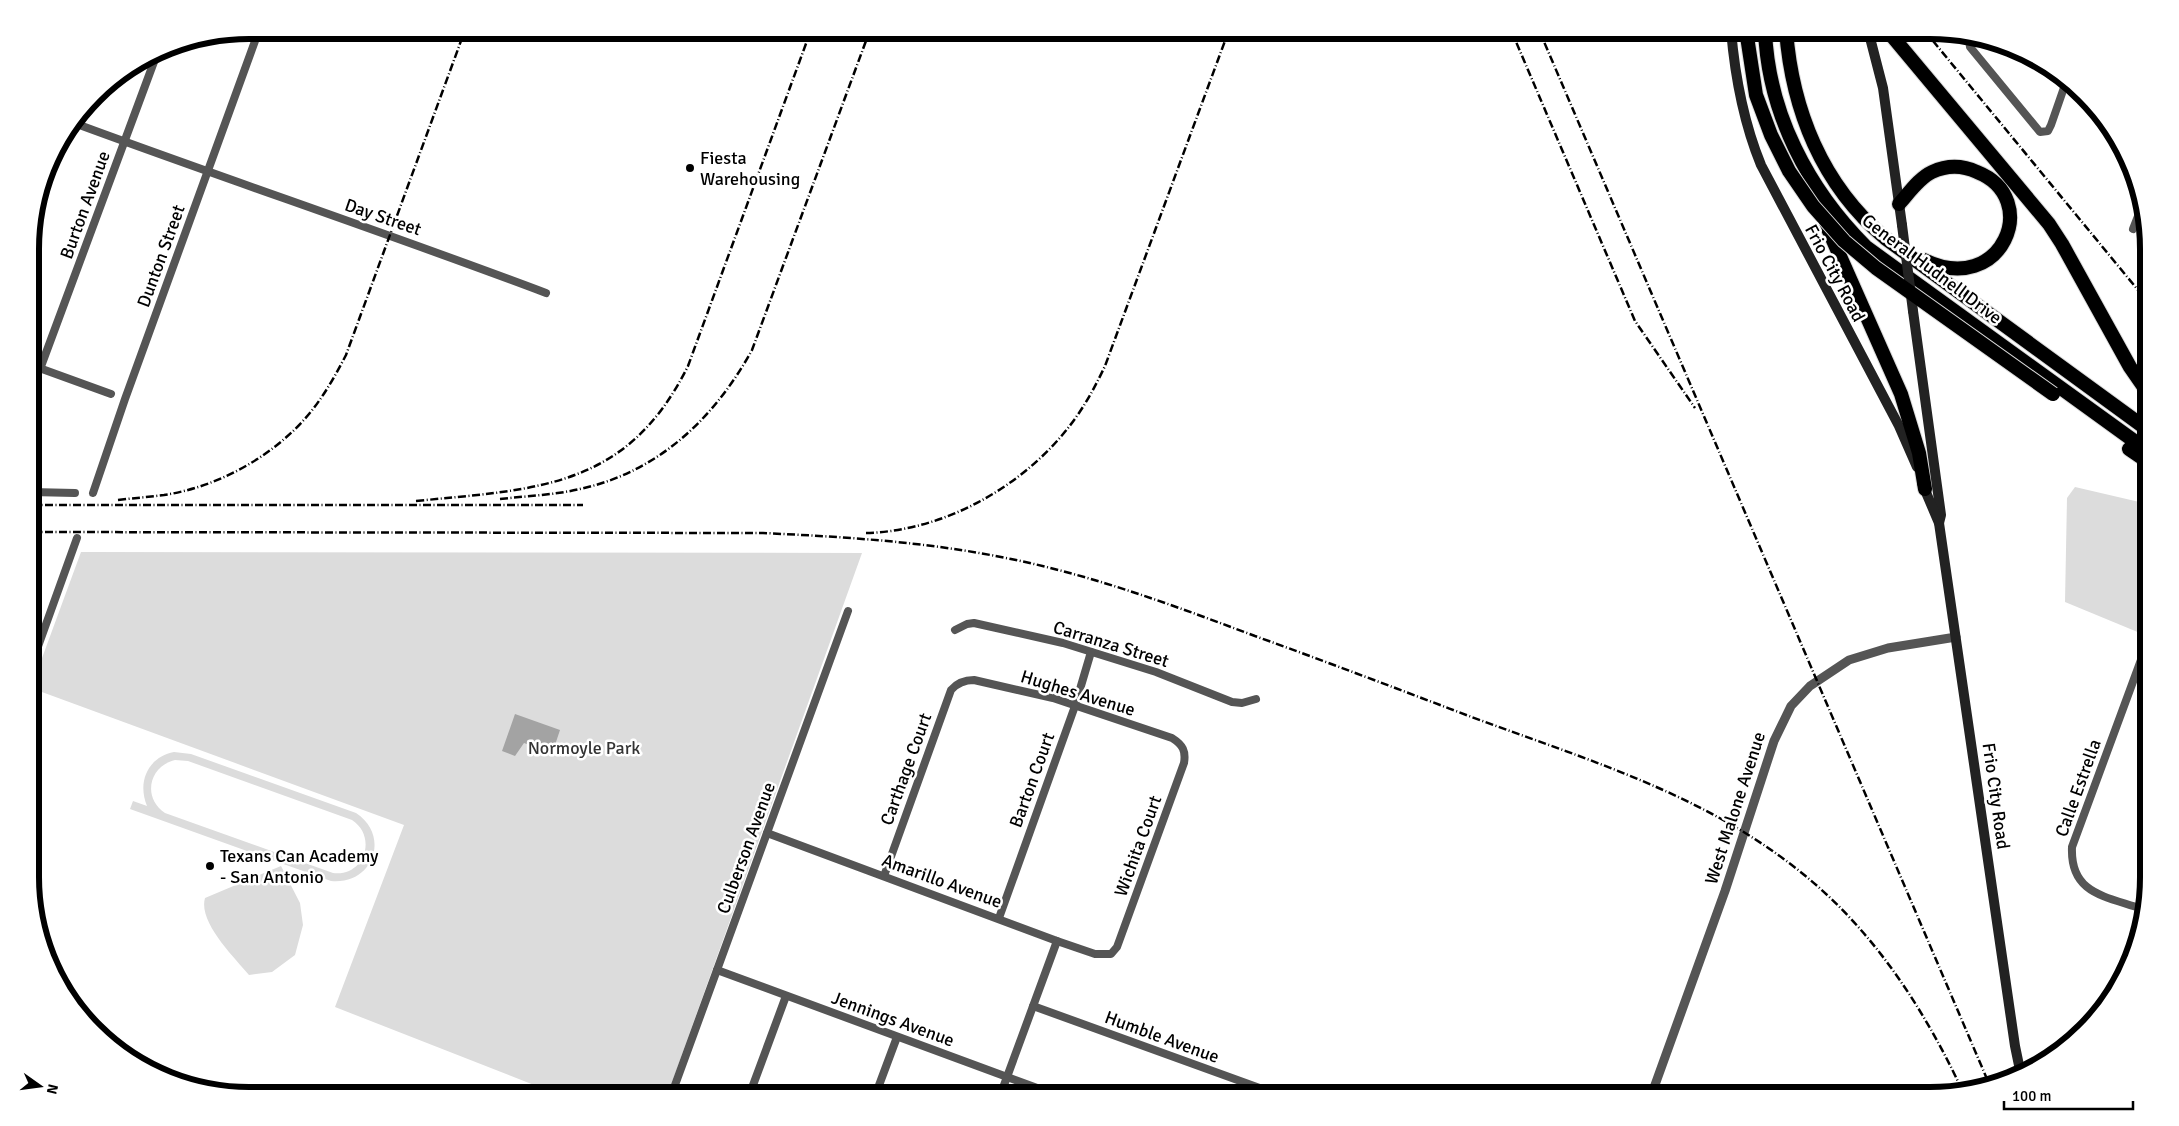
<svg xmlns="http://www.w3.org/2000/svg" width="2179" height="1126" font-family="Signika,sans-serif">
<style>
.green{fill:#dcdcdc;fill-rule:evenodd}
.water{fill:#a3a3a3}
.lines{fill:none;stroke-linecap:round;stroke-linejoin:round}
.motorway-casing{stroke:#dbdbdb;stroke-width:16}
.minor{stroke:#555;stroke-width:8}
.tertiary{stroke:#555;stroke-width:9}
.secondary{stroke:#222;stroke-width:10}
.motorway{stroke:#000;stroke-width:14}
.rail{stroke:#000;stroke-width:2.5;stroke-dasharray:8 2.5 1 2.5;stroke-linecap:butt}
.motorway-bridge-casing{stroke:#dbdbdb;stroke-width:16;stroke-linecap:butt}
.secondary-bridge{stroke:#222;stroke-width:10}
.motorway-bridge{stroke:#000;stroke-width:14}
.poi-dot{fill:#000;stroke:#fff;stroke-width:2}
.labels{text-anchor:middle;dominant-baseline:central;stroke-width:5;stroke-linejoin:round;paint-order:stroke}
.poi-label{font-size:18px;fill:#000;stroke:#fff;text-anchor:start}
.street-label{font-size:18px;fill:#000;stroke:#fff}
.park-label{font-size:18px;fill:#333;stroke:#fff}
.rim{fill:none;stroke:#000;stroke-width:6}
</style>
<rect width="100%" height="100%" fill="#fff"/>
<g class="green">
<polygon points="2075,487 2148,504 2148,611 2140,633 2065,602 2067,498"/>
<polygon points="81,552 862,553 667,1096 562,1096 335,1007 404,825 31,688"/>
<path d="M 174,752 L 191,754 L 356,813 C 391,836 373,885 331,881 L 130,809 L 133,801 L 147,806 C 137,782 148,757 174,752 ZM 175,760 L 188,761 L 352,820 C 378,837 364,877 333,873 L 165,813 C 142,798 149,766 175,760 Z"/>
<path d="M 281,866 L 300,903 L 303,925 L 295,955 L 272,972 L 249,975 C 234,957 198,922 205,898 Z"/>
</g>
<polygon class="water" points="515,714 560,730 553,751 549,752 524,743 515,756 502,751"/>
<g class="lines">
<defs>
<g id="motorway">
<path d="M 1765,30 C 1768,113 1808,189 1866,247 L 2148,451"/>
<path d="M 1786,30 C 1792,110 1822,185 1885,238 L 2148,430"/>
<polyline points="1887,30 2049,224 2062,244 2130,367 2148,393"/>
<path d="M 1899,204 C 1909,193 1919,178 1932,172 C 1947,165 1962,165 1977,172 C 2043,198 2002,298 1924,260"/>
<polyline points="1824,220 1901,394 1919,453 1925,489"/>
<polyline points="2129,449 2148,462"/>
</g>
</defs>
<use href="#motorway" class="motorway-casing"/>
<g class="minor">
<polyline points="1969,39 1970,47 2040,132 2048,131 2051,125 2067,79"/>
<path d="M 74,123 C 231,181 390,234 546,293"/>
<polyline points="2133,229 2142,206"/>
<polyline points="31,365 111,394"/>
<polyline points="40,369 158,51"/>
<polyline points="31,492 75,493"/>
<polyline points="93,493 125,399 259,30"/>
<polyline points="955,630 967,624 974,623 1063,643 1156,672 1232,702 1242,703 1256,699"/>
<polyline points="31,666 77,538"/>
<path d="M 767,833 L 1057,941 L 1095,954 L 1111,954 L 1117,947 L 1184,763 C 1186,751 1183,745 1172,738 L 1053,698 L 974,680 C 964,680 957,683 951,690 L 884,876"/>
<path d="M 2142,909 C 2105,896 2070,894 2072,847 L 2148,641"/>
<polyline points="999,918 1075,706 1091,652"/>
<polyline points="717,970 1059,1096"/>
<polyline points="1033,1006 1282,1096"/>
<polyline points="671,1096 848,611"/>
<polyline points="749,1096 786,996"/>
<polyline points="875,1096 897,1037"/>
<polyline points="1000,1096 1057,941"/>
</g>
<polyline class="tertiary" points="1651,1096 1725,891 1774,741 1791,706 1810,686 1849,660 1888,648 1956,637"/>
<g class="secondary">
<path d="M 1731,30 C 1735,77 1743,121 1761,165 L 1899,426 L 1917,467"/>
<polyline points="1868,30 1883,88 1902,225"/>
<polyline points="1913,311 1941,515 1939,523"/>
<polyline points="1922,483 1939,523 2015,1046 2021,1075"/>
</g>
<use href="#motorway" class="motorway"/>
<g class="rail">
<polyline points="1511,30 1635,321 1695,408"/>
<polyline points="1539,30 1990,1086"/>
<polyline points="1924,30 2147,301"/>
<path d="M 500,499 C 527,496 554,495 580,489 C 658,472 714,419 752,350 L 870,30"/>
<path d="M 118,500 C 134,498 149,497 164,495 C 218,487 274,456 309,414 C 324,396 335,376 346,355 L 465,30"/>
<path d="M 416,501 C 537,489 627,489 688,366 L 811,30"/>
<polyline points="31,505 583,505"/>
<path d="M 31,532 L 763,533 C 847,537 929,542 1011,559 C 1095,576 1175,606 1255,636 C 1327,662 1398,689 1469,716 C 1579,757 1695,791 1789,863 C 1868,922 1922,1004 1963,1092"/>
<path d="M 866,533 C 949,531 1033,481 1079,413 C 1089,398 1097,383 1105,366 L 1229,30"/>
</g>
<defs>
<polyline id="motorway-bridge" points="1746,30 1756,95 1771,135 1789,171 1813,206 1844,241 1876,268 2053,394"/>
</defs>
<use href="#motorway-bridge" class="motorway-bridge-casing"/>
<polyline class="secondary-bridge" points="1902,225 1913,311"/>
<use href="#motorway-bridge" class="motorway-bridge"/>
</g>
<g class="poi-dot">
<circle cx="690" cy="168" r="5"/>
<circle cx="210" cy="866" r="5"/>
</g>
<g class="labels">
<g class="poi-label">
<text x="700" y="158">Fiesta<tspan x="700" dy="21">Warehousing</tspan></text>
<text x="220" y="856">Texans Can Academy<tspan x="220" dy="21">- San Antonio</tspan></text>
</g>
<g class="street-label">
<text transform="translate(85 205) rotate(-70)">Burton Avenue</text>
<text transform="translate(383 217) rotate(19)">Day Street</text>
<text transform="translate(161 256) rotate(-70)">Dunton Street</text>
<text transform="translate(1932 269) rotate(37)">General Hudnell Drive</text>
<text transform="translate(1835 273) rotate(62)">Frio City Road</text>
<text transform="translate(1111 644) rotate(17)">Carranza Street</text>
<text transform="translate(1078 693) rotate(17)">Hughes Avenue</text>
<text transform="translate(906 769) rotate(-70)">Carthage Court</text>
<text transform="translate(1032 780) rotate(-70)">Barton Court</text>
<text transform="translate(2078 788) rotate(-70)">Calle Estrella</text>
<text transform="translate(1996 796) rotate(82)">Frio City Road</text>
<text transform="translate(1735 808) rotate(-72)">West Malone Avenue</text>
<text transform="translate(1138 846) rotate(-70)">Wichita Court</text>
<text transform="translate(746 848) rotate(-70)">Culberson Avenue</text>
<text transform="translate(942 881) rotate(20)">Amarillo Avenue</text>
<text transform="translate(893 1019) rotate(20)">Jennings Avenue</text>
<text transform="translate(1162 1037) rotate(20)">Humble Avenue</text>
</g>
<g class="park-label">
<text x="584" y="748">Normoyle Park</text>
</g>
</g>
<path d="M0 0H2179V1126H0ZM249 39H1930A210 210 0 0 1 2140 249V877A210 210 0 0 1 1930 1087H249A210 210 0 0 1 39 877V249A210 210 0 0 1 249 39Z" fill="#fff" fill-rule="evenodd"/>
<path class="rim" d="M249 39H1930A210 210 0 0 1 2140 249V877A210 210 0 0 1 1930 1087H249A210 210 0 0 1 39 877V249A210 210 0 0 1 249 39Z"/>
<g transform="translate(40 1086) rotate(104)" stroke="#ffffff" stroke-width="4" paint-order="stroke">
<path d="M0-4L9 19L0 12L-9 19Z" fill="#000000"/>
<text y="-8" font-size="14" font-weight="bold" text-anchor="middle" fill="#000000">N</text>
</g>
<path d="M2004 1101v8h129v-8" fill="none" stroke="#000000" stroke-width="2.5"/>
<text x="2012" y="1101" font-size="15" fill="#000000" stroke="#ffffff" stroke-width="4" paint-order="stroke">100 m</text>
</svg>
